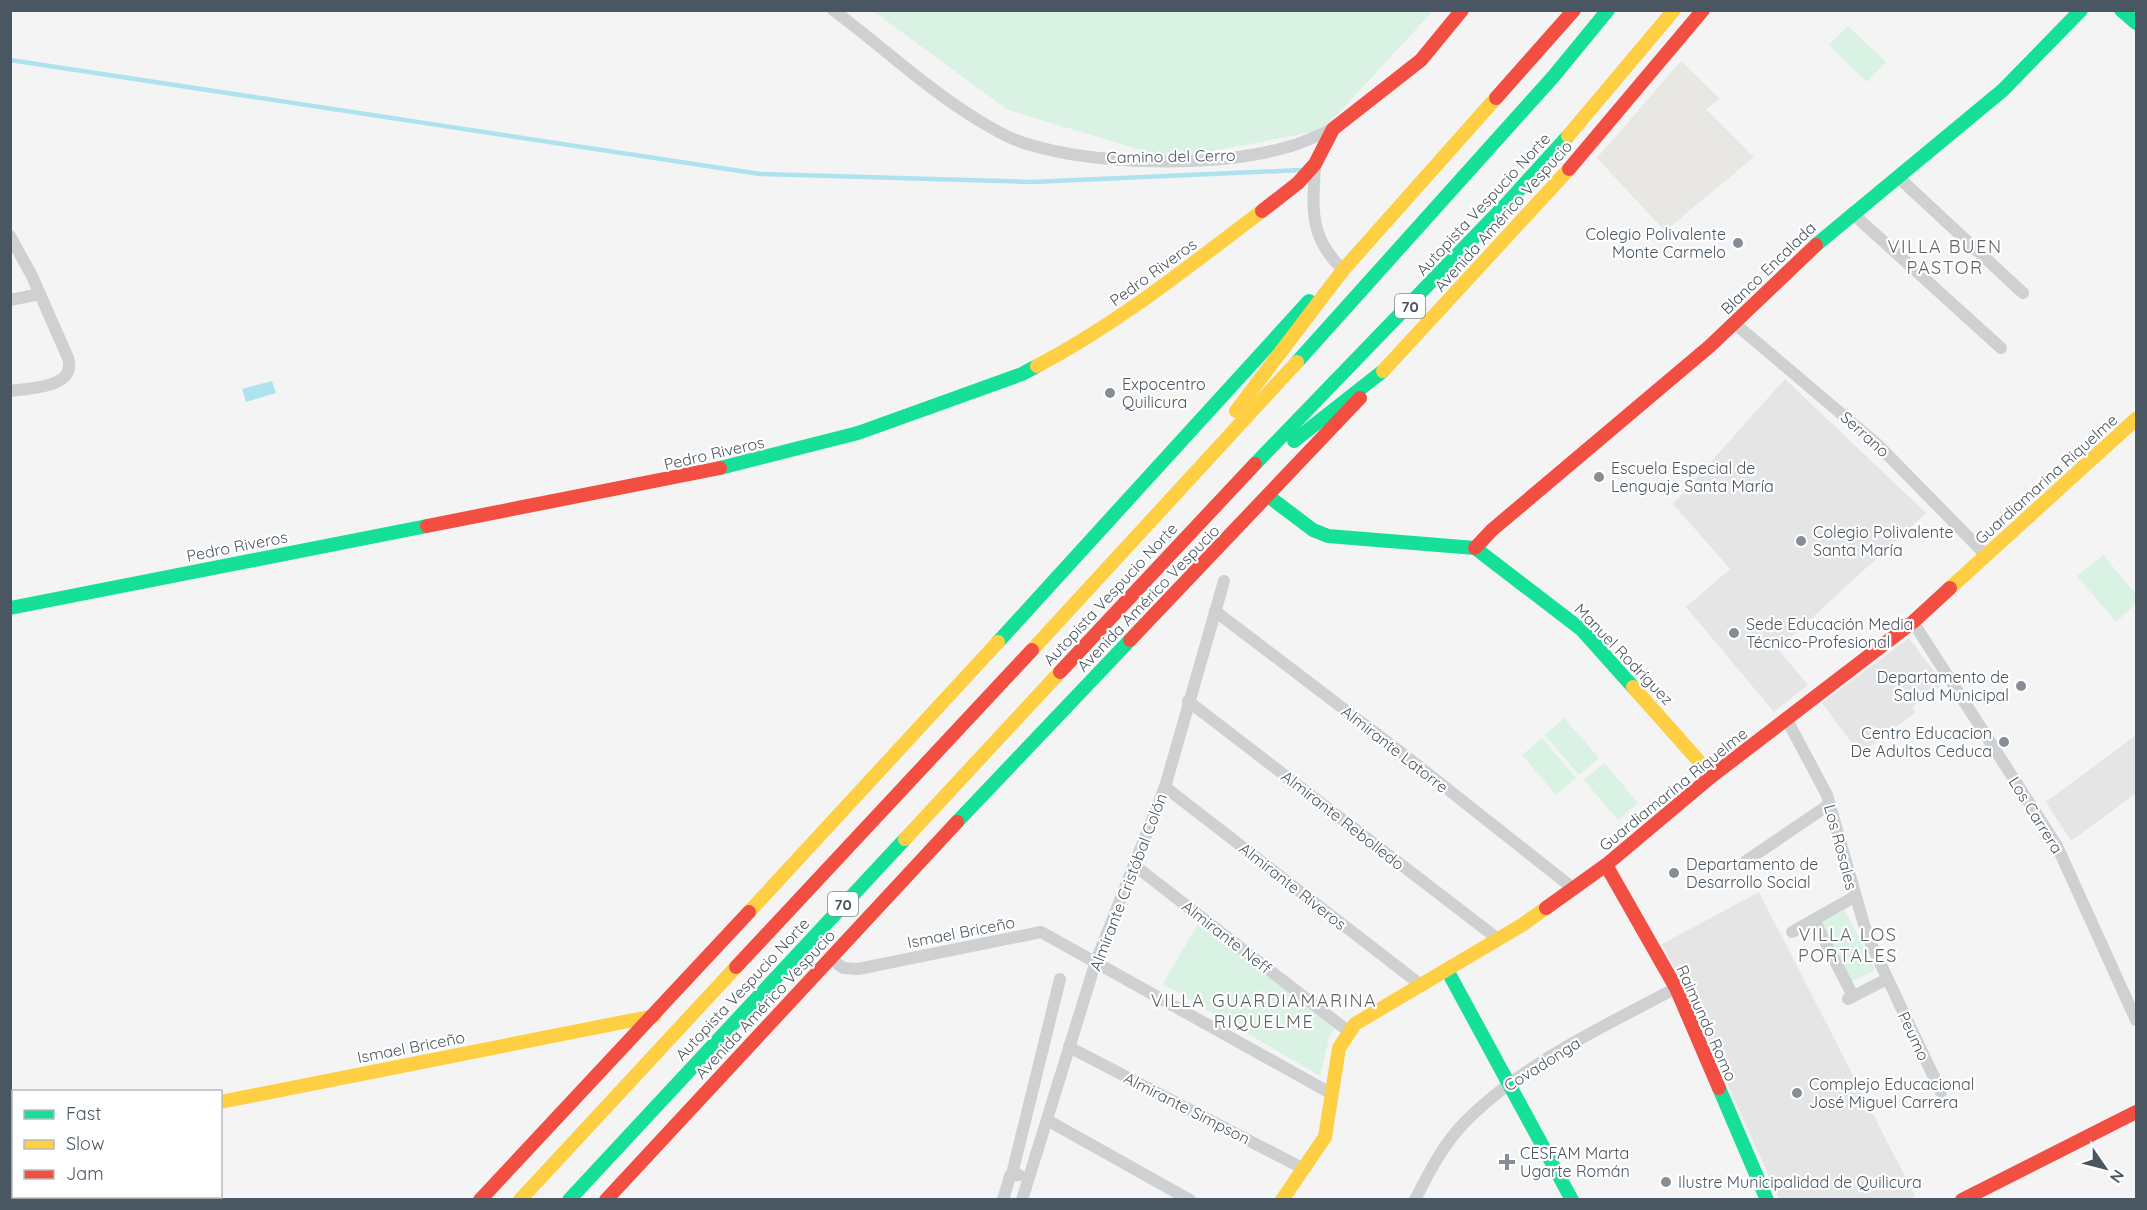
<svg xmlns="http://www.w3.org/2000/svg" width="2147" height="1210" font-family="Quicksand,sans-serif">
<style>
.commercial{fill:#e8e7e3}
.education{fill:#e6e5e6}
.green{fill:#d9f2e3}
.water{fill:#aee2f0}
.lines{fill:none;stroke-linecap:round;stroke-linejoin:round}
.stream{stroke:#aee2f0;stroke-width:4.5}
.street{stroke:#ced0d2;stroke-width:12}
.fast{stroke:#16e098;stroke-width:14}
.slow{stroke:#ffcf43;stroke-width:14}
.jam{stroke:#f24e42;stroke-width:14}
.poi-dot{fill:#868d94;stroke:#fff;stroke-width:2}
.labels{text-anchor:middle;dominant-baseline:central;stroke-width:4.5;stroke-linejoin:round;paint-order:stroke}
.shield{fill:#fff;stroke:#808990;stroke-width:1.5}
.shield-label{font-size:15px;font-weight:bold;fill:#4a5661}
.street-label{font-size:16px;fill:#4a5661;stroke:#fff}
.poi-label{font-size:16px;fill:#4a5661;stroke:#fff;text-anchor:start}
.neighbourhood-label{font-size:18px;letter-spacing:1.5px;fill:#5f6368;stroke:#fff}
</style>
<rect width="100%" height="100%" fill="#f4f4f4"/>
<polygon class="commercial" points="1681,61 1720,99 1706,109 1754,157 1665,231 1597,158"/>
<g class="education">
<polygon points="1785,379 1926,513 1778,649 1808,685 1774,712 1686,607 1730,569 1673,504"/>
<polygon points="1909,638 1943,684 1912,707 1916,712 1860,754 1822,703"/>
<polygon points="2136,735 2136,793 2071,841 2046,802"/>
<polygon points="1759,892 1915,1196 1907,1200 1779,1199 1686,991 1662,944"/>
</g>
<g class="green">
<polygon points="873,11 1433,11 1323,130 1171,159 1008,110"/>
<polygon points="1848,26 1886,62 1867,82 1829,45"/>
<polygon points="2103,555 2136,594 2136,604 2116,622 2077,576"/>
<polygon points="1564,718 1599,758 1579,775 1545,735"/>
<polygon points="1542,738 1576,778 1556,795 1522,755"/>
<polygon points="1604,763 1638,803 1618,820 1584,780"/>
<polygon points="1845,910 1875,970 1851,982 1821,921"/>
<polygon points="1198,924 1336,1027 1330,1035 1320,1076 1163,984"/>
</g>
<polygon class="water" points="272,381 276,393 246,402 242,389"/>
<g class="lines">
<polyline class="stream" points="10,60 760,174 1032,182 1301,170"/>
<g class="street">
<path d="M 833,10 C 878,43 921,84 967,113 C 984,124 1005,137 1024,143 C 1096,166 1218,168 1291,146 C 1305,142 1319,135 1333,129"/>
<path d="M 1315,164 C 1313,209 1308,236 1343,270"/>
<polyline points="1898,177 2023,293"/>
<polyline points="1852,213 2001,348"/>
<path d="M 10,236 L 32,276 L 68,358 C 77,388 30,388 10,391"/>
<polyline points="10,300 40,294"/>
<polyline points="1734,323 1877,444 1986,555"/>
<polyline points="1215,611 1407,757 1574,889"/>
<polyline points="1913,622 2057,846 2136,1020"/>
<polyline points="1188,701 1498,939"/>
<polyline points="1786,718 1827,795 1867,935 1941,1092"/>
<polyline points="1165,787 1421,985"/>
<polyline points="1746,861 1830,804"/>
<polyline points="1134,865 1348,1031"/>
<polyline points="1814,920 1853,996"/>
<polyline points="1792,932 1854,897"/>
<polyline points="830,958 843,968 858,969 1041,932 1332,1094"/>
<polyline points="1848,999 1887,979"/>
<polyline points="1069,1047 1304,1169"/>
<polyline points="1047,1120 1190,1200"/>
<polyline points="1012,1174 1060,979"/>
<polyline points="1003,1200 1010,1176 1019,1175"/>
<polyline points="1022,1200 1096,961 1165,787 1224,581"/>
<path d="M 1415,1200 C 1429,1172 1443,1145 1464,1123 C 1523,1063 1603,1027 1676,988"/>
</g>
<g class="fast">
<polyline points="2121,10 2136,23"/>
<polyline points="1816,245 2003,90 2081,10"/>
<polyline points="1297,362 1553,77 1608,10"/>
<polyline points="1294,441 1383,371"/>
<polyline points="1255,464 1509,201 1568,136"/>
<polyline points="720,468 858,433 1022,374 1037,366"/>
<polyline points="1268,496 1313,530 1328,536 1475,548 1582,630 1633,687"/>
<polyline points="10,608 427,526"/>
<polyline points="998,642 1309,301"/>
<polyline points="957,822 1130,640"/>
<polyline points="1447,970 1572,1200"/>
<polyline points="1719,1088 1767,1200"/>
<polyline points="10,1144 14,1144"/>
<polyline points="569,1200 905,839"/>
</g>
<g class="slow">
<polyline points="1568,136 1674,10"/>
<polyline points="1343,270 1496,98"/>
<path d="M 1037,366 C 1119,323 1189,266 1262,211"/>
<polyline points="1383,371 1569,169"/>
<polyline points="1236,411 1343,270"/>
<polyline points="1950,588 2136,419"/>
<polyline points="1032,650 1297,362"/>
<polyline points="1633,687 1712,776"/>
<polyline points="905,839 1060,672"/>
<polyline points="749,912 998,642"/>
<polyline points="220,1102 654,1016"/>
<polyline points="520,1200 736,967"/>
<polyline points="1282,1200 1325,1137 1339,1048 1355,1024 1522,925 1546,908"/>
</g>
<g class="jam">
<polyline points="1496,98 1574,10"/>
<polyline points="1569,169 1703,10"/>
<polyline points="1262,211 1298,183 1315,164 1333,129 1421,60 1462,10"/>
<polyline points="427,526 720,468"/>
<polyline points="1475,548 1492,530 1710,346 1816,245"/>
<polyline points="1130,640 1360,398"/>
<polyline points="1060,672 1255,464"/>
<polyline points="1606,865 1676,988 1719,1088"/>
<polyline points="1546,908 1606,865 1712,776 1913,622 1950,588"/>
<polyline points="736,967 1032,650"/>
<polyline points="480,1200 749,912"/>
<polyline points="606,1200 957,822"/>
<polyline points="1962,1200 2136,1112"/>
</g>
</g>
<g class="poi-dot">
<circle cx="1738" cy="243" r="6"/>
<circle cx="1110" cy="393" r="6"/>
<circle cx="1599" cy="477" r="6"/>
<circle cx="1801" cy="541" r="6"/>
<circle cx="1734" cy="633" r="6"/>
<circle cx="2021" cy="686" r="6"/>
<circle cx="2004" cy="742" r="6"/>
<circle cx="1674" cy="873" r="6"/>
<circle cx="1797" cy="1093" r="6"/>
<path d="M1504 1153h6v6h6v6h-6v6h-6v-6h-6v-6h6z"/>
<circle cx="1666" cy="1182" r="6"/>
</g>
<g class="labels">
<g class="shield">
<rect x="1395" y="294" width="30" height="24" rx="4.5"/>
<rect x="828" y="892" width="30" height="24" rx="4.5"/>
</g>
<g class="shield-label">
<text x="1410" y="306">70</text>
<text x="843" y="904">70</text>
</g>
<g class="street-label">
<text transform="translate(1171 156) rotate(-1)">Camino del Cerro</text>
<text transform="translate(1483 204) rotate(-47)">Autopista Vespucio Norte</text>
<text transform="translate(1503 216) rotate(-48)">Avenida Américo Vespucio</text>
<text transform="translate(1768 268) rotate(-44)">Blanco Encalada</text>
<text transform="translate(1153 272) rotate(-36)">Pedro Riveros</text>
<text transform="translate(1865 434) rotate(42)">Serrano</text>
<text transform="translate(714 453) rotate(-13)">Pedro Riveros</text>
<text transform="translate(2046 479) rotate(-42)">Guardiamarina Riquelme</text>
<text transform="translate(237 546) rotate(-11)">Pedro Riveros</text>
<text transform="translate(1110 594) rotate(-47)">Autopista Vespucio Norte</text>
<text transform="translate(1148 598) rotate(-46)">Avenida Américo Vespucio</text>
<text transform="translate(1624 654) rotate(46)">Manuel Rodríguez</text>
<text transform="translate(1395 749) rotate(38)">Almirante Latorre</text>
<text transform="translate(1673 789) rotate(-39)">Guardiamarina Riquelme</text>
<text transform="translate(2036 815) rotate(58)">Los Carrera</text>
<text transform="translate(1343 820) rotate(38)">Almirante Rebolledo</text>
<text transform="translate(1841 847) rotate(75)">Los Rosales</text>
<text transform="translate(1128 882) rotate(-69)">Almirante Cristóbal Colón</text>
<text transform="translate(1293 886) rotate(38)">Almirante Riveros</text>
<text transform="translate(961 932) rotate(-11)">Ismael Briceño</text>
<text transform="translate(1227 937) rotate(38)">Almirante Neff</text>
<text transform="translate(742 989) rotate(-47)">Autopista Vespucio Norte</text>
<text transform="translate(765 1004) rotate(-47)">Avenida Américo Vespucio</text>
<text transform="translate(1707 1023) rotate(66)">Raimundo Romo</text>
<text transform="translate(1914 1036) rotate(65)">Peumo</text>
<text transform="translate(411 1047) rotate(-11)">Ismael Briceño</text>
<text transform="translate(1542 1064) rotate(-32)">Covadonga</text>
<text transform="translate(1187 1108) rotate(27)">Almirante Simpson</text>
</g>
<g class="poi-label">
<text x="1726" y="234" text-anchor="end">Colegio Polivalente<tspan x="1726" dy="18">Monte Carmelo</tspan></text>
<text x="1122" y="384">Expocentro<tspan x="1122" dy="18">Quilicura</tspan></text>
<text x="1611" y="468">Escuela Especial de<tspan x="1611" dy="18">Lenguaje Santa María</tspan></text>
<text x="1813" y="532">Colegio Polivalente<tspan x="1813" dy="18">Santa María</tspan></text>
<text x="1746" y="624">Sede Educación Media<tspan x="1746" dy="18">Técnico-Profesional</tspan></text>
<text x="2009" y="677" text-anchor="end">Departamento de<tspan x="2009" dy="18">Salud Municipal</tspan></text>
<text x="1992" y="733" text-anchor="end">Centro Educacion<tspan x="1992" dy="18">De Adultos Ceduca</tspan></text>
<text x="1686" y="864">Departamento de<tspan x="1686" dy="18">Desarrollo Social</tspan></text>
<text x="1809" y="1084">Complejo Educacional<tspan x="1809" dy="18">José Miguel Carrera</tspan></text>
<text x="1520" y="1153">CESFAM Marta<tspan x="1520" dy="18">Ugarte Román</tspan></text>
<text x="1678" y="1182">Ilustre Municipalidad de Quilicura</text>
</g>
<g class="neighbourhood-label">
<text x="1945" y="246">VILLA BUEN<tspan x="1945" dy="21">PASTOR</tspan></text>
<text x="1848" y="934">VILLA LOS<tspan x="1848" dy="21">PORTALES</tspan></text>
<text x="1264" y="1000">VILLA GUARDIAMARINA<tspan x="1264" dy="21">RIQUELME</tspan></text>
</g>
</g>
<rect width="2147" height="1210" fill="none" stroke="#4a5661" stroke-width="24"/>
<rect x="12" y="1090" width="210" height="108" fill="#ffffff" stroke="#b7bbc0" stroke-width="1.5"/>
<rect x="24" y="1110" width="30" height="9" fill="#16e098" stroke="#b7bbc0" stroke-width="1.5"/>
<text x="66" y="1120" font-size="18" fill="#4a5661">Fast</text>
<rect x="24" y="1140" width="30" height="9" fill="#ffcf43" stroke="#b7bbc0" stroke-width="1.5"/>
<text x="66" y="1150" font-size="18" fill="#4a5661">Slow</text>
<rect x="24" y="1170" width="30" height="9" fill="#f24e42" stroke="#b7bbc0" stroke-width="1.5"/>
<text x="66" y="1180" font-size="18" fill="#4a5661">Jam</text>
<g transform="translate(2105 1168) rotate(125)" stroke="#ffffff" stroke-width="4.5" paint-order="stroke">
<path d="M0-4.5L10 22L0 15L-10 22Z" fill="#4a5661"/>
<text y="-9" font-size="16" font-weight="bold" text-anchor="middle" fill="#4a5661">N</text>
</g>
</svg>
